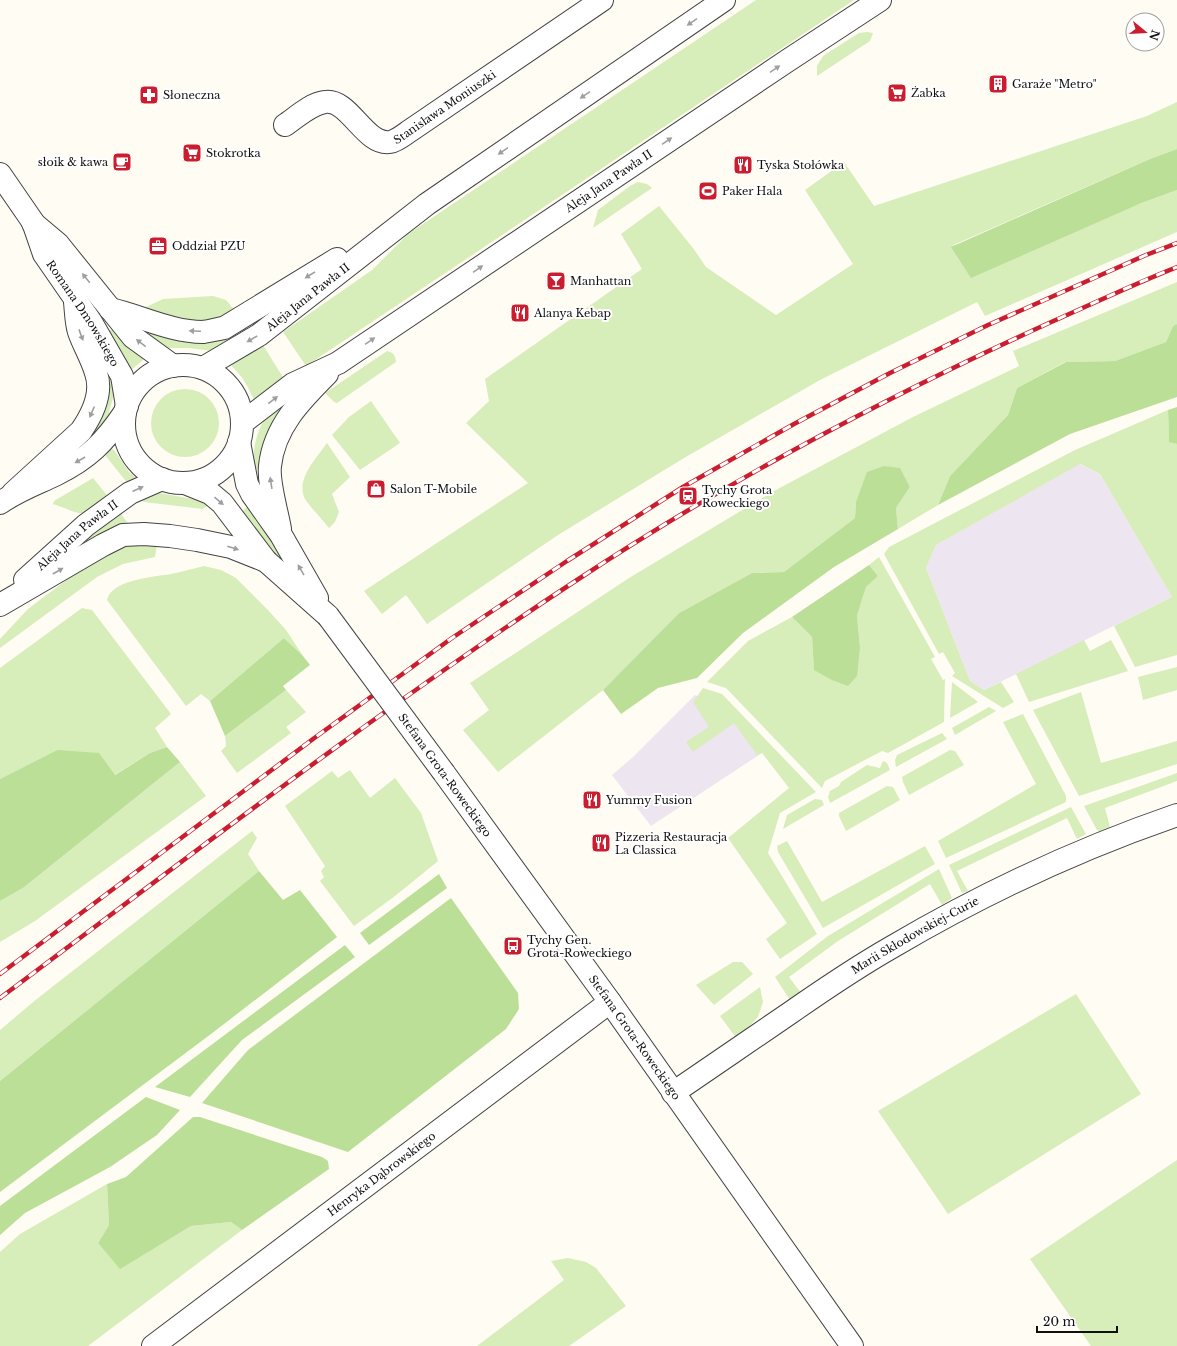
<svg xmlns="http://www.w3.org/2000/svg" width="1177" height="1346" font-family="'Libre Baskerville',serif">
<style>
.industrial{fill:#ede5ef}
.green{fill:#d7edba}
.forest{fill:#bcdf98}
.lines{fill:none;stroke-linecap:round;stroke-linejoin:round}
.minor-casing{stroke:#434343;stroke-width:24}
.tertiary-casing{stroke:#434343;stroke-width:24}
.minor{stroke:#fff;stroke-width:22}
.tertiary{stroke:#fff;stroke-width:22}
.rail-casing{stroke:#ca1e30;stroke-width:4.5}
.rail{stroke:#fff;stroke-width:3;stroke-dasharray:9;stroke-linecap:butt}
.tertiary-bridge-casing{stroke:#434343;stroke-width:24;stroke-linecap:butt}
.tertiary-bridge{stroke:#fff;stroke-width:22}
.oneway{fill:#9f9f9f}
.labels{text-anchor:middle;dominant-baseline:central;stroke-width:4;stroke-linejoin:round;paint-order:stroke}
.poi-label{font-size:11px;fill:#101010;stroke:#fff;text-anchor:start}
.street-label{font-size:11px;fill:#101010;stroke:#fff}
</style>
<rect width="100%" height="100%" fill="#fffcf4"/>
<g class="industrial">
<polygon points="1079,464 1100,474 1172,597 984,690 970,681 926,568 936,545"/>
<polygon points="695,695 727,709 762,753 651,826 612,775 633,757"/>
</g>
<g class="green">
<polygon points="756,0 854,0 306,366 283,332 372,270 408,234"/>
<polygon points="867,32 873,33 870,41 817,76 817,66 823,56 859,33"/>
<polygon points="1177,102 1177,149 1150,159 951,246 1139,204 1177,190 1177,232 985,316 977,302 820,380 684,458 558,535 427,624 406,595 382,614 364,591 528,483 466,423 489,401 485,379 642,269 621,234 659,206 693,248 706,267 776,315 853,264 805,190 844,162 874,206 1147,116"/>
<polygon points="638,182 647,184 652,188 593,228 598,210 630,186"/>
<polygon points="1177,282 1177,324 1173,326 1166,342 1115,361 1065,362 1017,388 1008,415 950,476 938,505 898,529 896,508 910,487 900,469 884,466 856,502 855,518 784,572 752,573 679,613 603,690 498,772 463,730 489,710 470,683 629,578 774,491 913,417 1019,366 1013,351"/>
<polygon points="213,296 226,300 236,312 218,321 190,323 144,308 163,299"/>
<polygon points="245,326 251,332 212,351 189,348 167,348 157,344 140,331 142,327"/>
<polygon points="114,327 145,357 143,360 131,370 122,352 108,332"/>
<path d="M 263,345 L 284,379 L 265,391 L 256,401 C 251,397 250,390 246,384 C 242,376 236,371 230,364 L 246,356 Z"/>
<path d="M 387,351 C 394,353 395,355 396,362 L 337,403 L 334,402 L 325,393 Z"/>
<polygon points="109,362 114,395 110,408 107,423 94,442 88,435 105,364"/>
<circle cx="185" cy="423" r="34"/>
<polygon points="371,401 400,443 360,470 332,435 349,417"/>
<path d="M 285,402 L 285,404 L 272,424 L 266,444 L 263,464 L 253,472 C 252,452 256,429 269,413 C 273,408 280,405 285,402 Z"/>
<polygon points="1168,410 1169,441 1177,444 1177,655 1135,667 1114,626 1172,597 1100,474 1080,464 936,545 926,568 970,681 984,690 1001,682 1014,702 1003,708 952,676 955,673 943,652 939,654 884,554 889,547 1075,450"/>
<path d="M 327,443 L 350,477 L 332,494 L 339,512 L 335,522 L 329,528 C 322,519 311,508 305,499 C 295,479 317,458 327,443 Z"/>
<polygon points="112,449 114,450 129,472 137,479 129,485 105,455"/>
<path d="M 93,478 L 110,499 C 104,503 98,510 91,512 C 79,517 65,507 53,504 L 54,501 Z"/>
<polygon points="159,493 199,500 208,505 203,509 144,502 139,499 148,495"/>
<polygon points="250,505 285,560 282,562 278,561 242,511"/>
<polygon points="119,511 129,525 87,543 85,540"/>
<polygon points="119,545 157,545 155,557 123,564 97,577 0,648 0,639 28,609 105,551"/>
<polygon points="879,557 935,657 931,659 943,680 945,679 944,722 888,753 882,751 825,781 822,788 726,688 707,682 748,641 792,617 812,637 814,670 860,647 857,616 866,587 878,576 869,565"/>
<path d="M 204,566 L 221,570 L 236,578 L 267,609 L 286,630 L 303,656 L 284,638 L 210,701 L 201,694 L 186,706 L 107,600 C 112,578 159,577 176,573 C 186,571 195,568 204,566 Z"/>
<polygon points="82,608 92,610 171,714 155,728 167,747 150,753 114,775 57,750 0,779 0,668"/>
<polygon points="1084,640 1090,651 1111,640 1128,671 1029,702 1016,674"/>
<polygon points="1177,667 1177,690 1143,700 1138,677"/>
<polygon points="952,682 978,702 950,718"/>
<polygon points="703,688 722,694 816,792 780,813 768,853 817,934 780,959 766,939 787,923 728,838 789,788 762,753 757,755 734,723 693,752 686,742 709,727 693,702"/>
<polygon points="286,690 306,712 286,727 291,733 237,773 221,751 226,746 225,736"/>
<polygon points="1081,692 1101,763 1177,741 1177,764 1079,796 1033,710"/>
<polygon points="989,707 996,711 955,735 952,728"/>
<polygon points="1023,714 1066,796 1066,802 946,858 938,841 1036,784 1003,722"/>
<polygon points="942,733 947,739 896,767 895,760 897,755"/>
<polygon points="950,750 955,751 964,765 909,795 903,782 902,777"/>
<polygon points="883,761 887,763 890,770 830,803 828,797 830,791 839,786 841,782 867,765 880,768"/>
<polygon points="180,762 206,796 35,921 0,942 0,901 23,888"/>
<polygon points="350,770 370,798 395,778 421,813 438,861 395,896 354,926 320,881 324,877 321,871 325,866 285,806 332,771 338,778"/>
<polygon points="1177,773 1177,781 1105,808 1111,831 1103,834 1097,830 1084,806"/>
<polygon points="887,786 893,787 900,800 846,831 839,816 839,813"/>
<polygon points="815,799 822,800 824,805 783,829 787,815"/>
<polygon points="1071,807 1086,834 1077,839 1067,818 957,871 968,891 962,893 949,865"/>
<polygon points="252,831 257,838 248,854 259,871 0,1081 0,1030 38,998"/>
<polygon points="787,841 822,902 925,846 935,864 823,928 778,852 777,846"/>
<polygon points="939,869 952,898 942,905 930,884 838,941 789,977 801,993 790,1000 775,977 828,936"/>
<polygon points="733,962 742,962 753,974 714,1005 696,985"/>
<polygon points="760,987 763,1002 758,1017 737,1039 720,1016"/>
<polygon points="1076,994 1141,1094 948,1214 878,1111"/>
<polygon points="1177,1160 1177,1346 1091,1346 1030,1259"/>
<polygon points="107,1184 109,1225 98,1243 120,1268 191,1226 231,1222 242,1230 88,1346 0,1346 0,1252 20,1234"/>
<polygon points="568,1258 586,1262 596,1268 626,1306 569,1346 477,1346 564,1280 551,1261"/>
</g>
<g class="forest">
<polygon points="1177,149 1177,190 1139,204 971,278 951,247 1150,159"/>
<polygon points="1177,324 1177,397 1070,434 938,505 950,476 1008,415 1017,388 1066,362 1115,361 1166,342 1173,326"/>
<polygon points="1177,407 1177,444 1169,442 1168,410"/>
<polygon points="884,466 900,468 910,487 896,508 898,529 834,567 743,633 697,678 658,688 621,714 603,690 679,613 752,573 784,572 855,518 856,502 867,472"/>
<polygon points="869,565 878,576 866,587 857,616 860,647 857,676 848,686 832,680 814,670 812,637 792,617"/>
<polygon points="284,638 303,656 310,665 283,686 286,690 225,736 210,701"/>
<polygon points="167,747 180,762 23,888 0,901 0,779 57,750 99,753 115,775 150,753"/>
<polygon points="259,871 283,900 300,890 337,937 211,1034 0,1192 0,1081"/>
<polygon points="439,874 447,888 369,945 360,933"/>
<polygon points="451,898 518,993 519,1009 506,1029 348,1152 202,1103 248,1050"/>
<polygon points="345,945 355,957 242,1040 190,1097 155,1087"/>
<polygon points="146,1097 180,1110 157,1135 110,1167 25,1213 0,1235 0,1206"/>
<polygon points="193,1117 200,1117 322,1157 328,1161 329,1169 242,1230 231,1222 191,1226 120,1269 98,1243 109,1225 107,1184 126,1177"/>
</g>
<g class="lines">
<defs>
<g id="minor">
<path id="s1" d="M 285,125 C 297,117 310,104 325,102 C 349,98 365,146 390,142 C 397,141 405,134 411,130 L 602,0"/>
<path id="s2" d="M 673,1093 C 712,1066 751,1040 790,1013 C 823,990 857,967 892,947 C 982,894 1078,849 1177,815"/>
<path id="s3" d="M 153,1346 L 610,1002"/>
</g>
<g id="tertiary">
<path id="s4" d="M 0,174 L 33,222 L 44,254 L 91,322 L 122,376 L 127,406"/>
<polyline points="33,223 58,244 133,337 173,366"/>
<path d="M 110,309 C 141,316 171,332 203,332 C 210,331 217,329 224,328 L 337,259"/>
<circle cx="183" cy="424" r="59"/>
<path id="s5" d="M 203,368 L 259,335 L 427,204 L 724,0"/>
<path id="s6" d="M 242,423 L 293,384 L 338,363 L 787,61 L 880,0"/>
<polyline points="239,442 247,484 252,494 281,535 317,598"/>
<polyline points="185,483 210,493 222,503 266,561 328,616"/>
<path d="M 13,493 L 81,431 C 92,415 103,393 96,373 C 92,359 84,346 79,332 C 76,323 76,311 75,302"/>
<path d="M 0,503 C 17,491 36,484 55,475 C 88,459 105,442 125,412"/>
<path d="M 280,529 C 277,511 268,483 270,466 C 274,427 301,400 327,374"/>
<path id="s7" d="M 25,580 L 86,525 L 130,493 L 162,479"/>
<polyline points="0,605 103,545 123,535 144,534 170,536 197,540 231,547 266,561"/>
<path id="s8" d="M 444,773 L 610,1002 L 852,1346"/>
</g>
</defs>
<use href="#minor" class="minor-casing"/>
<use href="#tertiary" class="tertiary-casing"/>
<use href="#minor" class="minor"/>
<use href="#tertiary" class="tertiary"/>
<defs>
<g id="rail">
<polyline points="0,974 313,739 452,638 567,561 683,487 794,424 890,373 988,325 1146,255 1177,243"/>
<path d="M 0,998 C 190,856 378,710 577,580 C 727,481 886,397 1049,323 C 1092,304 1134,284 1177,267"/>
</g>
</defs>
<use href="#rail" class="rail-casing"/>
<use href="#rail" class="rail"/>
<defs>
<polyline id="tertiary-bridge" points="328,616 444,773"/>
</defs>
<use href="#tertiary-bridge" class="tertiary-bridge-casing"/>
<use href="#tertiary-bridge" class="tertiary-bridge"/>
</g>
<defs><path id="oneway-solid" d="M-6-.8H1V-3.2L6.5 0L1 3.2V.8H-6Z"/></defs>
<g class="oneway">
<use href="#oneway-solid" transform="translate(692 22) rotate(146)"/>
<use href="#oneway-solid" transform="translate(775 69) rotate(-34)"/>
<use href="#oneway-solid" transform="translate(585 95) rotate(146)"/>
<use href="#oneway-solid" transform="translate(667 141) rotate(-34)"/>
<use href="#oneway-solid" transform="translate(503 151) rotate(146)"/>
<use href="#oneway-solid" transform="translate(478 269) rotate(-34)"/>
<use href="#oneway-solid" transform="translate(310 275) rotate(148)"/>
<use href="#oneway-solid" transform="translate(86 278) rotate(-129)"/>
<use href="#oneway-solid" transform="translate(195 331) rotate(-177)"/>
<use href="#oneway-solid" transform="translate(81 335) rotate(70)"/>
<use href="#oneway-solid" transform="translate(252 339) rotate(150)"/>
<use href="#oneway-solid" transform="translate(370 341) rotate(-34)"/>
<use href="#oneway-solid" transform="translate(141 343) rotate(-143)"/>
<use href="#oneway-solid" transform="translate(273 400) rotate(-38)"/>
<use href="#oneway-solid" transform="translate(92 412) rotate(114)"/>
<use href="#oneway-solid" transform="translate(80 460) rotate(150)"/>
<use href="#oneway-solid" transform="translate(271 483) rotate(-99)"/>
<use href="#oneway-solid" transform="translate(138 489) rotate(-24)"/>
<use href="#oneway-solid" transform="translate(219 501) rotate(41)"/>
<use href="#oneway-solid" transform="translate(233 548) rotate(18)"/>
<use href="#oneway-solid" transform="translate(301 570) rotate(-120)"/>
<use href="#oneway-solid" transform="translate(58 571) rotate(-30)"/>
</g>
<defs>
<symbol id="building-square" viewBox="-11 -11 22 22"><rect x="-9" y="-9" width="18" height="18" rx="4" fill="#ca1e30" stroke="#fff"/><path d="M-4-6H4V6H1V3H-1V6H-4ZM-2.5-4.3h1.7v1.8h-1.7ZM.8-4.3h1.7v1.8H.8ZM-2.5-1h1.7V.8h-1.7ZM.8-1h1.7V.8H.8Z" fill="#fff"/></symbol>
<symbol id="supermarket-square" viewBox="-11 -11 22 22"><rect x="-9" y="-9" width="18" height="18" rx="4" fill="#ca1e30" stroke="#fff"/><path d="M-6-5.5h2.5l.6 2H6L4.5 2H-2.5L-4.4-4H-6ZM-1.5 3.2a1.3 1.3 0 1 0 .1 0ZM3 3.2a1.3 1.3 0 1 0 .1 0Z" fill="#fff"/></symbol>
<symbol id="pharmacy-square" viewBox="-11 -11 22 22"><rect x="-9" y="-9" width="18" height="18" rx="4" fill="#ca1e30" stroke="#fff"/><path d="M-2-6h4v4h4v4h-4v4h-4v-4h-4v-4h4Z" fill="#fff"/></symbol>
<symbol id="cafe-square" viewBox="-11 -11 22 22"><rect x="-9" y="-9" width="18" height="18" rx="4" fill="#ca1e30" stroke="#fff"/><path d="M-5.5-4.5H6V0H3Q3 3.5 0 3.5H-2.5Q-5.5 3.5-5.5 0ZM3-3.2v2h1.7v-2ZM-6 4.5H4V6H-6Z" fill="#fff"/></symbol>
<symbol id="restaurant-square" viewBox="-11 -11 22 22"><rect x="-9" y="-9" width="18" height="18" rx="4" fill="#ca1e30" stroke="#fff"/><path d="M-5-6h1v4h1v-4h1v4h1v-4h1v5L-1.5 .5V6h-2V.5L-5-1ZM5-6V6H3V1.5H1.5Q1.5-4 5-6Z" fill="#fff"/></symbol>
<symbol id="stadium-square" viewBox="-11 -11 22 22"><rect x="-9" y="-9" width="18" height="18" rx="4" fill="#ca1e30" stroke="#fff"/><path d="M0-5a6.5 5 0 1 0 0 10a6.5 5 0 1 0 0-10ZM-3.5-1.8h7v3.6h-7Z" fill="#fff"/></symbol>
<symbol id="office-square" viewBox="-11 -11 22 22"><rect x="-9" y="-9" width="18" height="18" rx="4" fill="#ca1e30" stroke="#fff"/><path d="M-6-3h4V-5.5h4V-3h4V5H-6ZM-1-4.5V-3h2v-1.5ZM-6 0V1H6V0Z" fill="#fff"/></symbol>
<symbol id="bar-square" viewBox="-11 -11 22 22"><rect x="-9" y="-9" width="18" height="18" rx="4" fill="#ca1e30" stroke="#fff"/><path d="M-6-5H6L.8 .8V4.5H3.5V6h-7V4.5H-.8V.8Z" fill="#fff"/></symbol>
<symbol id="shop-square" viewBox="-11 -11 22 22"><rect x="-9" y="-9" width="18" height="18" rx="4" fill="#ca1e30" stroke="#fff"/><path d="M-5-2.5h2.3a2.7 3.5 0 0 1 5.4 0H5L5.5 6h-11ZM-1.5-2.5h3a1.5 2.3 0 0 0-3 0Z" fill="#fff"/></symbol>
<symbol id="station-square" viewBox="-11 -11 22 22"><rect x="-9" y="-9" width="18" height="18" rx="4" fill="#ca1e30" stroke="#fff"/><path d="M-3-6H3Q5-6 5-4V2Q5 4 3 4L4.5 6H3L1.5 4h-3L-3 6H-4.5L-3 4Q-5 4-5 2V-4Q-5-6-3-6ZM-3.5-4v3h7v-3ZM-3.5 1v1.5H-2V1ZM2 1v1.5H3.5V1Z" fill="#fff"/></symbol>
<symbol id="bus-square" viewBox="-11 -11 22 22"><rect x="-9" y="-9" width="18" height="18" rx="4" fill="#ca1e30" stroke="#fff"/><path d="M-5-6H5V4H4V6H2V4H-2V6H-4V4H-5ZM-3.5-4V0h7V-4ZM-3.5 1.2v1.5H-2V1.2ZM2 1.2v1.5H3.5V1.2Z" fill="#fff"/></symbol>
</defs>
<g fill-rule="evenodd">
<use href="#building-square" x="987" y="73" width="22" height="22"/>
<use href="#supermarket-square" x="886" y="82" width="22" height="22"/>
<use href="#pharmacy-square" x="138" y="84" width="22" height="22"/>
<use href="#supermarket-square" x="181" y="142" width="22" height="22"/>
<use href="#cafe-square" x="111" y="151" width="22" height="22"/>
<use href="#restaurant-square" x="732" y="154" width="22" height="22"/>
<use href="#stadium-square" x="697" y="180" width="22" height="22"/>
<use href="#office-square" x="147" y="235" width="22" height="22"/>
<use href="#bar-square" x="545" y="270" width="22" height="22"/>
<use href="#restaurant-square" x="509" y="302" width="22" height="22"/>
<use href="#shop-square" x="365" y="478" width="22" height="22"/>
<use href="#station-square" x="677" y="485" width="22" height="22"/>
<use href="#restaurant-square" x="581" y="789" width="22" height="22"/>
<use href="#restaurant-square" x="590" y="832" width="22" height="22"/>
<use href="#bus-square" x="502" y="935" width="22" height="22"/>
</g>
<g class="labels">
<g class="poi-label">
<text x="1012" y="84">Garaże "Metro"</text>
<text x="911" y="93">Żabka</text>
<text x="163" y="95">Słoneczna</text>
<text x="206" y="153">Stokrotka</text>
<text x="108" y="162" text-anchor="end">słoik &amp; kawa</text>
<text x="757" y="165">Tyska Stołówka</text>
<text x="722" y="191">Paker Hala</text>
<text x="172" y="246">Oddział PZU</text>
<text x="570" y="281">Manhattan</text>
<text x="534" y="313">Alanya Kebap</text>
<text x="390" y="489">Salon T-Mobile</text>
<text x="702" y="490">Tychy Grota<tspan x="702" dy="13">Roweckiego</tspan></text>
<text x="606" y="800">Yummy Fusion</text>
<text x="615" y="837">Pizzeria Restauracja<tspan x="615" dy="13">La Classica</tspan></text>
<text x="527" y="940">Tychy Gen.<tspan x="527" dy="13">Grota-Roweckiego</tspan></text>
</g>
<g class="street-label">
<text stroke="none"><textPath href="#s1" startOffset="191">Stanisława Moniuszki</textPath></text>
<text stroke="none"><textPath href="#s6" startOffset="440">Aleja Jana Pawła II</textPath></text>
<text stroke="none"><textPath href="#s5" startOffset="127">Aleja Jana Pawła II</textPath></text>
<text stroke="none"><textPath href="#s4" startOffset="163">Romana Dmowskiego</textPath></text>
<text stroke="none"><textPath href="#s7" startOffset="69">Aleja Jana Pawła II</textPath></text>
<text transform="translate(445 775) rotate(54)">Stefana Grota-Roweckiego</text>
<text stroke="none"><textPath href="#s2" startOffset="289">Marii Skłodowskiej-Curie</textPath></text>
<text stroke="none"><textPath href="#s8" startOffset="326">Stefana Grota-Roweckiego</textPath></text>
<text stroke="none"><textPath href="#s3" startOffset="286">Henryka Dąbrowskiego</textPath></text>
</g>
</g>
<g transform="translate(1145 32) rotate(108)"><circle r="19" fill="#ffffff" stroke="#9f9f9f"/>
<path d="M0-3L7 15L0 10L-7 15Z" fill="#ca1e30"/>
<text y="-6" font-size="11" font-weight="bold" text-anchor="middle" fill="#101010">N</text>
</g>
<path d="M1037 1326v6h80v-6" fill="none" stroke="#101010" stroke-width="2"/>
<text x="1043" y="1326" font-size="12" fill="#101010" stroke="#ffffff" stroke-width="3" paint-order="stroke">20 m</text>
</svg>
